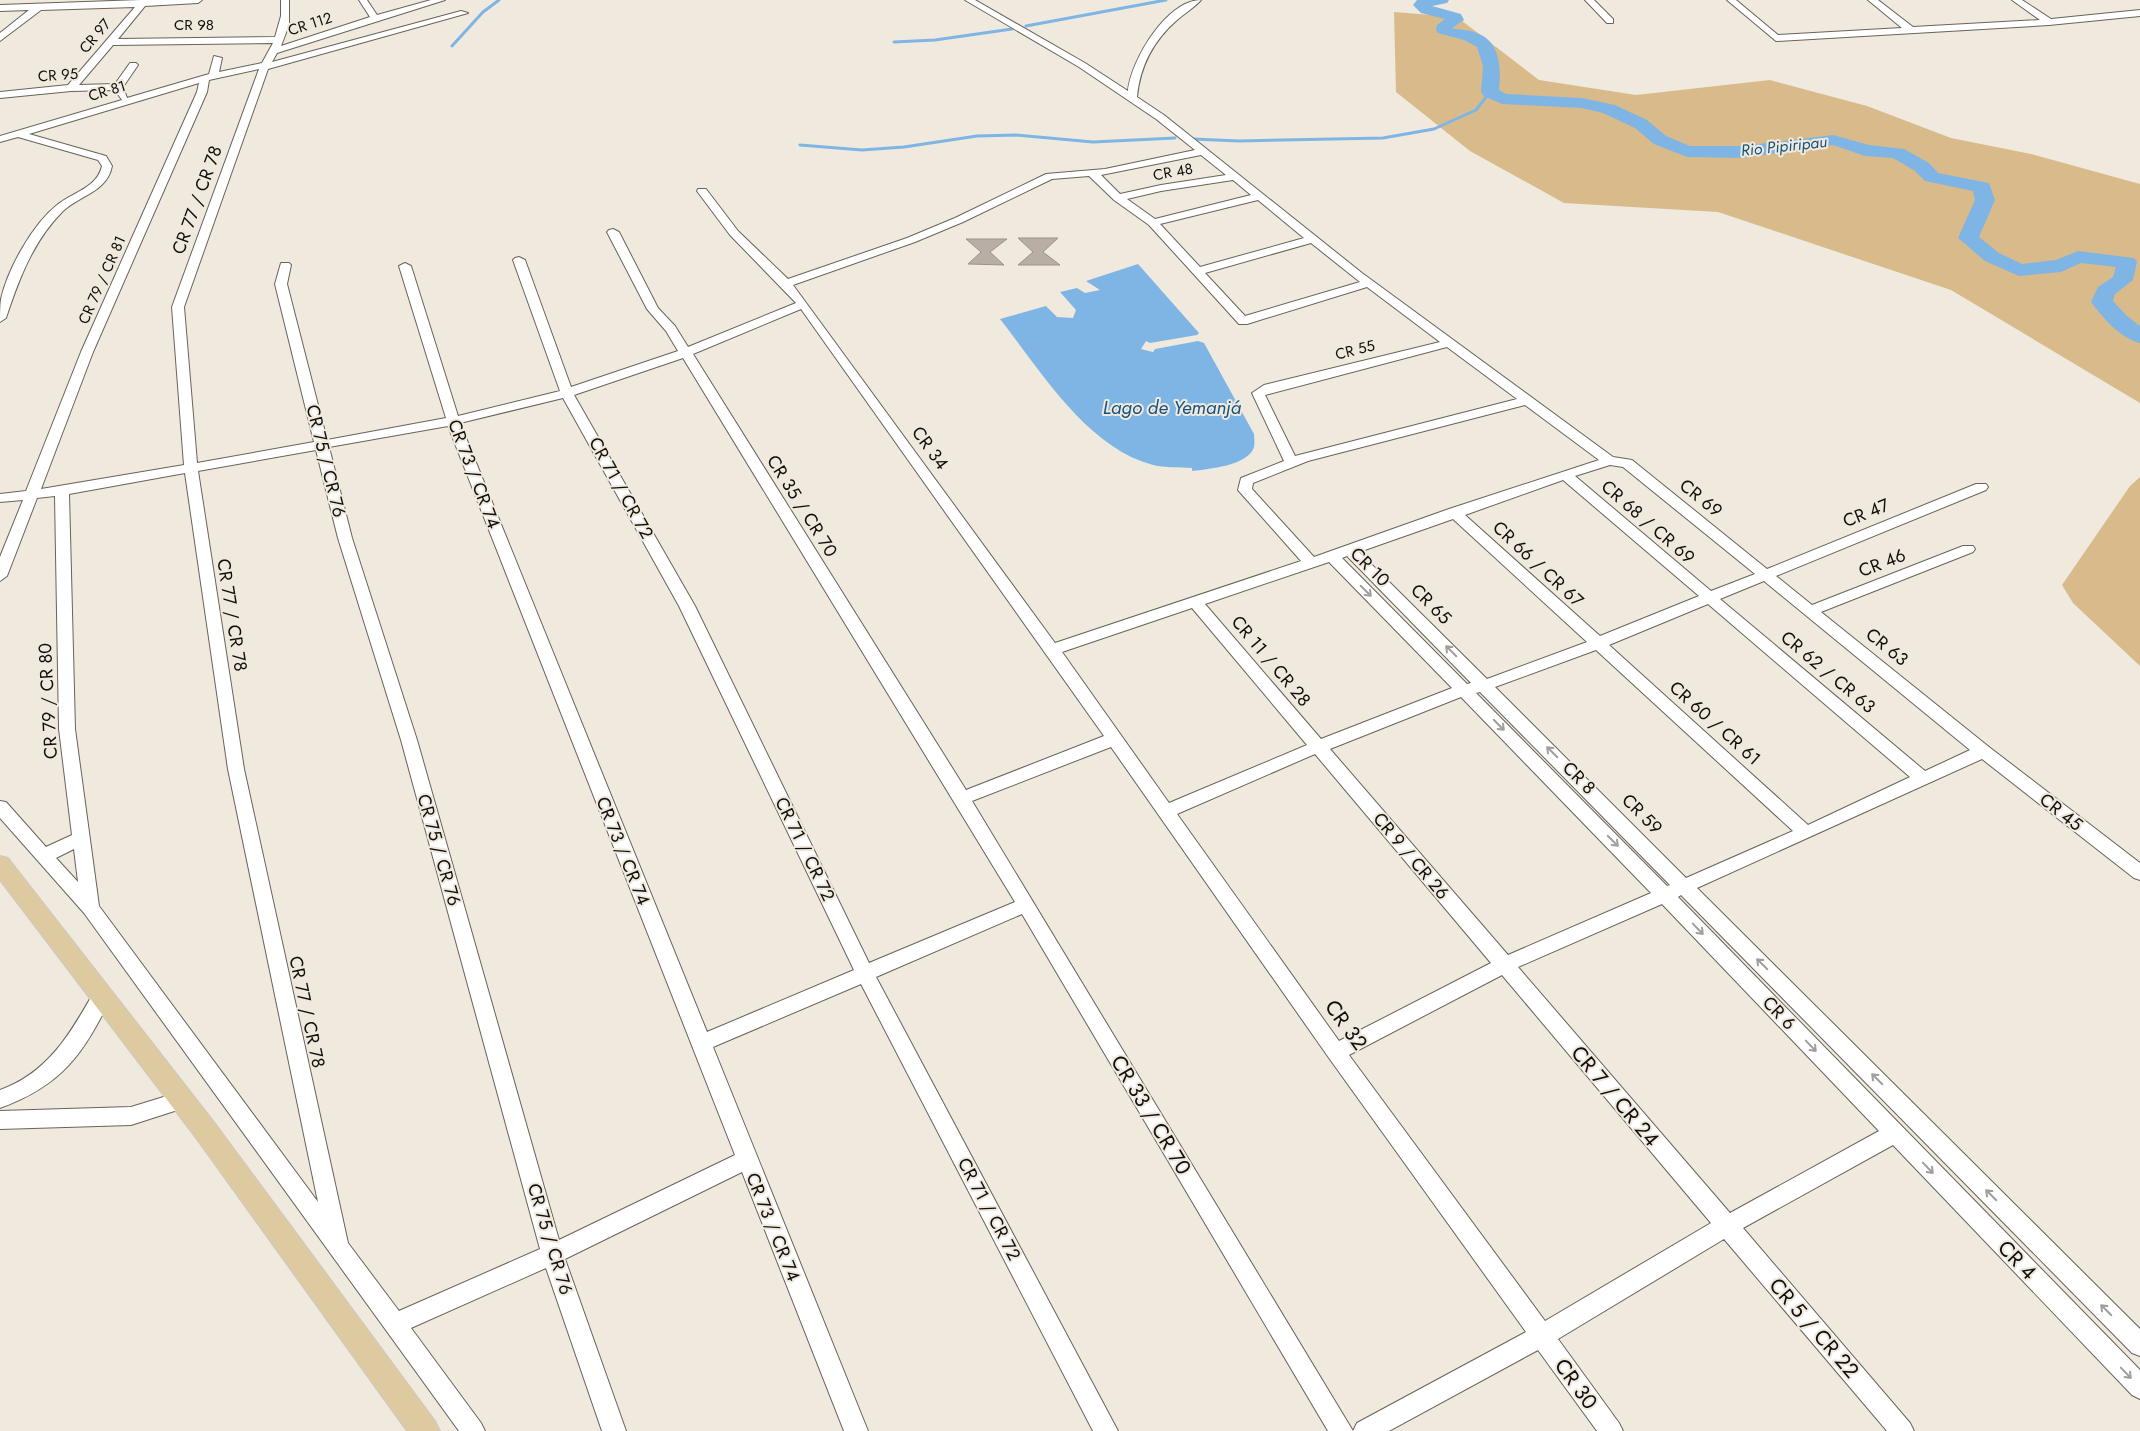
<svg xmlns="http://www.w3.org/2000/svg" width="2140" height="1431" font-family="Jost,sans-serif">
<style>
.green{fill:#d9bb8b}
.water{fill:#7fb5e4}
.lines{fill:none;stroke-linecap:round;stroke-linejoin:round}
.stream{stroke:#7fb5e4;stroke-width:3}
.river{fill:#7fb5e4;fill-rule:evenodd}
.building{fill:#b9aea6;stroke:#9c928a}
.minor-casing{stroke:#696359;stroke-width:2}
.major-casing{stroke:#cbcac9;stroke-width:2}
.minor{fill:#fff;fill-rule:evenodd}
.major{fill:#ddcaa0;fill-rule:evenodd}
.oneway{stroke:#a09f9d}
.labels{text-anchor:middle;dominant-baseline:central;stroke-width:4;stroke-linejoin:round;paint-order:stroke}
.far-street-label{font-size:15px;fill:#110e0b;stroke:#f0e9de}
.far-water-label{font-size:16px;font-style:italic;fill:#15527d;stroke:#f0e9de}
.street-label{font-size:18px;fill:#110e0b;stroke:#f0e9de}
.water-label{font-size:19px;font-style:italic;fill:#15527d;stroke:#f0e9de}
.near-street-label{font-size:21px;fill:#110e0b;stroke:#f0e9de}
</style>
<rect width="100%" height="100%" fill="#f0e9de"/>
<g class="green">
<polygon points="1394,12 1457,17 1539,80 1636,95 1770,80 1867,106 1951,138 2031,154 2140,184 2140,403 1951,290 1718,212 1564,203 1470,151 1396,92"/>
<polygon points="2140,477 2140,666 2073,603 2062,585 2130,486"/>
</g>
<path class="water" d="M 1138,264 L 1199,333 L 1197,335 L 1150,343 L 1146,341 L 1141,349 L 1153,352 L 1155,349 L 1198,341 L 1204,343 L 1254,434 C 1254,438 1255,443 1254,447 C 1248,466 1208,469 1192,471 L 1192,468 C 1179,467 1165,468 1153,465 C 1086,447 1041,371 1000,319 L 1046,306 L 1057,317 L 1073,318 L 1076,310 L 1060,292 L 1077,288 L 1085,293 L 1100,290 L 1086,281 Z"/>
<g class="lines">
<g class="stream">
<polyline points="1026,26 1166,0"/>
<polyline points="894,42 935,40 1012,29"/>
<polyline points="452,46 483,12 499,0"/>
<polyline points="1193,139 1239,141 1383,138 1434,129 1476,110 1490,92"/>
<polyline points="800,145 862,150 904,147 977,136 1016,135 1093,142 1175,138"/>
</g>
<path class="river" d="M 1417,0 L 1449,0 L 1447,3 L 1432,6 L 1461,14 L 1464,20 L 1452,28 C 1462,30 1471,30 1479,34 C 1501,43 1501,70 1499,90 L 1506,94 L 1582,98 L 1615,105 L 1647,120 L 1666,136 L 1690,146 L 1743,146 L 1833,135 L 1869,145 L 1904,149 L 1929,163 L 1938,173 L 1989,183 L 1995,200 L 1979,237 L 1999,253 L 2022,264 L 2056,260 L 2078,251 L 2134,258 L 2137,262 L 2133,280 L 2115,294 L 2113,301 L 2126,315 L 2140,326 L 2140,343 C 2120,338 2103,318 2091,302 L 2098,287 L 2113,277 L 2116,267 L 2081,263 L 2061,272 L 2019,276 L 1985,261 L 1958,238 L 1975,200 L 1973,191 L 1925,181 L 1915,171 L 1893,158 L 1865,156 L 1833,145 L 1743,158 L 1687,157 L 1654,144 L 1635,128 L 1603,113 L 1582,108 L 1502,104 L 1484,96 L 1481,92 L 1483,66 L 1477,47 L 1464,40 L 1438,33 L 1436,30 L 1437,25 L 1445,19 L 1421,13 L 1413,5 Z"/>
</g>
<g class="building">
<polygon points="1018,238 1058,238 1043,252 1060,265 1018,265 1033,252"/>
<polygon points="966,239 1007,239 990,252 1004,265 968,264 981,252"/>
</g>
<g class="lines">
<defs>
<g id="minor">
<path d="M 141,0 L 202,0 L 198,3 L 145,6 L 118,39 L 275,37 L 281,16 L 281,0 L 289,0 L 289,25 L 281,46 L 370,17 L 359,0 L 367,0 L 377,15 L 431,0 L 445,0 L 277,53 L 272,62 L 461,11 L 468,13 L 268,69 L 184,307 L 197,463 L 314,442 L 275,284 L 281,263 L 289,263 L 291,265 L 287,284 L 327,440 L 446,418 L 399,266 L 405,263 L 411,266 L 458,416 L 560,391 L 513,260 L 515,258 L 519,257 L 525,260 L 571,387 L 678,351 L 666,331 L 647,309 L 607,232 L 609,230 L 613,229 L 619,232 L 658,308 L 675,326 L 688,347 L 796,303 L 730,235 L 697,191 L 698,189 L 706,189 L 738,231 L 788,279 L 907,238 L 955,218 L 1046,174 L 1105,169 L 1195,150 L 1156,119 L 1079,67 L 965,0 L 975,0 L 1085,63 L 1128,91 C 1131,60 1167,0 1201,0 C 1195,7 1185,13 1177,20 C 1153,41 1140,66 1137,97 L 1164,115 L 1362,273 L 1613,457 L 1632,460 L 1767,569 L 1976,484 L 1986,484 L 1988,487 L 1986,490 L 1776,576 L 1812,605 L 1963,546 L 1973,546 L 1975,549 L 1973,552 L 1821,612 L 1989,747 L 2140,863 L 2140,880 L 2134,878 L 1982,759 L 1697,888 L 2140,1329 L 2140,1356 L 2132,1353 L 1681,895 L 1678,897 L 2140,1370 L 2140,1399 L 2132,1395 L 1893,1145 L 1743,1228 L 1910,1423 L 1914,1431 L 1887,1431 L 1724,1239 L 1558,1339 L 1619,1423 L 1623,1431 L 1597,1431 L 1538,1350 L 1389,1431 L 1353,1431 L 1357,1423 L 1526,1332 L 1329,1058 L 1111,747 L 972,801 L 1353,1431 L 1328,1431 L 1022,914 L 876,977 L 1118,1431 L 1093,1431 L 861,984 L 713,1047 L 868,1431 L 844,1431 L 742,1172 L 565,1259 L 626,1431 L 602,1431 L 546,1268 L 411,1328 L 481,1423 L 485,1431 L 459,1431 L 84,913 L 0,818 L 0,801 L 6,802 L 46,847 L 72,835 L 59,729 L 55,496 L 37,498 L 7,576 L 0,581 L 0,557 L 23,500 L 0,502 L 0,494 L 26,491 L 81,352 L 197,92 L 199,83 L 29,134 L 106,156 L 112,166 C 107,192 80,195 63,211 C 33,241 19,279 6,318 L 0,322 C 0,314 0,306 1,299 C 8,268 33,224 57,205 C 73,192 97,188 102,166 L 98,160 L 18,137 L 0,142 L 0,136 L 122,100 L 115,90 L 71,91 L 0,98 L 0,92 L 68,85 L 135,7 L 41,10 L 0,41 L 0,33 L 29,10 L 0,11 L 0,5 ZM 273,43 L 262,63 L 219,72 L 222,58 L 214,56 L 209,74 L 127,98 L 123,87 L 138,65 L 136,63 L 130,63 L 115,84 L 79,85 L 113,45 ZM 259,69 L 172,307 L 184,465 L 41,489 L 93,352 L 207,92 L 209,80 ZM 1201,155 L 1226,175 L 1161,185 L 1120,194 L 1101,175 ZM 1089,176 L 1114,200 L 1149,225 L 1239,324 L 1247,324 L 1367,287 L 1440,342 L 1264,385 L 1252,393 L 1284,461 L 1241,478 L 1238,490 L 1301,561 L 1055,643 L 793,285 L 915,242 L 963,222 L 1052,179 ZM 1233,180 L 1251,195 L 1155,219 L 1127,199 L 1161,191 ZM 1258,200 L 1304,238 L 1200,267 L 1160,224 ZM 1311,243 L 1360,282 L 1245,316 L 1205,273 ZM 801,309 L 1104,736 L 966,790 L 693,354 ZM 1447,347 L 1517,399 L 1295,456 L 1265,395 ZM 683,358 L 1015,902 L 869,963 L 695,606 L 574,395 ZM 563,398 L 679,606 L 854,970 L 707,1032 L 460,423 ZM 1525,405 L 1599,460 L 1449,509 L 1314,557 L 1252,489 L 1253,483 L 1308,461 ZM 448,426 L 735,1155 L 559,1240 L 417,740 L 352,538 L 329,447 ZM 316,450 L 338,538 L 401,740 L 540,1249 L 399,1311 L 348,1243 L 244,769 L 198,471 ZM 1610,465 L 1623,467 L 1755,574 L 1711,591 L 1575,476 ZM 185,473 L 228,769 L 318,1202 L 99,906 L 75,729 L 69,494 ZM 1563,480 L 1699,596 L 1600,636 L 1465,515 ZM 1453,519 L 1587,642 L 1487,679 L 1359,552 ZM 1347,556 L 1471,683 L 1467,684 L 1342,558 ZM 1329,562 L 1452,688 L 1321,739 L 1205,604 ZM 1764,581 L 1970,750 L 1925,771 L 1720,599 ZM 1708,604 L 1910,777 L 1808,825 L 1609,645 ZM 1192,608 L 1307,745 L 1169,803 L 1062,652 ZM 1596,650 L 1793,831 L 1686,878 L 1495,687 ZM 1480,692 L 1670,885 L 1667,886 L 1476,693 ZM 1461,697 L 1651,893 L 1508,955 L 1330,749 ZM 1315,754 L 1491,963 L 1339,1041 L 1177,814 ZM 74,849 L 78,882 L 56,858 ZM 1662,904 L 1879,1131 L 1730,1213 L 1518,967 ZM 1502,975 L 1711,1223 L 1545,1321 L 1349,1055 Z"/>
<polygon points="1585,0 1594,0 1613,19 1613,23 1607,23"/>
<polygon points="1727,0 1736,0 1778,35 1902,28 1868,0 1878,0 1913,27 2040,20 2012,0 2022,0 2051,19 2140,10 2140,16 2049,25 1776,41"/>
<path d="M 102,988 L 109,990 L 112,996 C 83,1054 63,1085 0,1108 L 0,1090 C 48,1073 71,1033 95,990 Z"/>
<polygon points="183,1091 190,1094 193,1100 190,1106 131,1125 0,1129 0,1111 131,1107"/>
</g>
<polygon id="major" points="0,856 8,858 214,1122 435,1421 440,1431 407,1431 196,1138 0,880"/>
</defs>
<use href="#minor" class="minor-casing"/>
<use href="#major" class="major-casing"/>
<use href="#minor" class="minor"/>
<use href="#major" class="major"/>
</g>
<defs><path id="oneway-shaft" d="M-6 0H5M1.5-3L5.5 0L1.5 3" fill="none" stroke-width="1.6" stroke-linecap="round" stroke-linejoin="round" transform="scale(1.25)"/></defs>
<g class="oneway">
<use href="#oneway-shaft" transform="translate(1366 591) rotate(45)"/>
<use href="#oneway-shaft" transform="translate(1451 651) rotate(-135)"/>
<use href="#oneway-shaft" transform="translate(1499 725) rotate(45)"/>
<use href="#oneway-shaft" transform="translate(1552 752) rotate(-135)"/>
<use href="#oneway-shaft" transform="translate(1613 841) rotate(45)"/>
<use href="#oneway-shaft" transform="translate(1698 929) rotate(46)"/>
<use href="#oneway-shaft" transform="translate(1762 964) rotate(-135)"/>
<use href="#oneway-shaft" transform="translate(1811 1046) rotate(46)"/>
<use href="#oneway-shaft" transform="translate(1877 1079) rotate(-135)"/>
<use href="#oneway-shaft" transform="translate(1928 1168) rotate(46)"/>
<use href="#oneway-shaft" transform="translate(1991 1195) rotate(-135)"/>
<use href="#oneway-shaft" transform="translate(2106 1310) rotate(-135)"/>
<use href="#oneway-shaft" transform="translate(2126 1373) rotate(46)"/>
</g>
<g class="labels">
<g class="far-street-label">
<text transform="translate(310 24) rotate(-18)">CR 112</text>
<text x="194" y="25">CR 98</text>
<text transform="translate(95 36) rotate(-50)">CR 97</text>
<text transform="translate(58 75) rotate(-4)">CR 95</text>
<text transform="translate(107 91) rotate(-17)">CR 81</text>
<text transform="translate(1173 172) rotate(-10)">CR 48</text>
<text transform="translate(102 280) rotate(-66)">CR 79 / CR 81</text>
<text transform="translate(1355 350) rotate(-14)">CR 55</text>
</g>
<g class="far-water-label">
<text transform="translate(1784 146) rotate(-6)">Rio Pipiripau</text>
</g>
<g class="street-label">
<text transform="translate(197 200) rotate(-70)">CR 77 / CR 78</text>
<text transform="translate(930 448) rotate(54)">CR 34</text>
<text transform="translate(326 461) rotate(76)">CR 75 / CR 76</text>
<text transform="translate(474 474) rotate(69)">CR 73 / CR 74</text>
<text transform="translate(621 488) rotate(61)">CR 71 / CR 72</text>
<text transform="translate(1701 498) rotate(39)">CR 69</text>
<text transform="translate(802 506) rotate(58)">CR 35 / CR 70</text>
<text transform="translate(1866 513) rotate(-22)">CR 47</text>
<text transform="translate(1648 522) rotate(41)">CR 68 / CR 69</text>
<text transform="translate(1882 563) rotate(-21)">CR 46</text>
<text transform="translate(1538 564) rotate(43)">CR 66 / CR 67</text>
<text transform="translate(1370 567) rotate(45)">CR 10</text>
<text transform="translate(1431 604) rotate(45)">CR 65</text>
<text transform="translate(232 615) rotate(81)">CR 77 / CR 78</text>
<text transform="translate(1887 647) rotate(39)">CR 63</text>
<text transform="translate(1271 661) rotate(50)">CR 11 / CR 28</text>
<text transform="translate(1828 672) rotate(40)">CR 62 / CR 63</text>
<text transform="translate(48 701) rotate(-93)">CR 79 / CR 80</text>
<text transform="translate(1715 723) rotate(42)">CR 60 / CR 61</text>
<text transform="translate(1579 778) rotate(45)">CR 8</text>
<text transform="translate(2061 812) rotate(38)">CR 45</text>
<text transform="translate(1642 814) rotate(45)">CR 59</text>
<text transform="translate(805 849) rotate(64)">CR 71 / CR 72</text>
<text transform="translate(439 850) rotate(74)">CR 75 / CR 76</text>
<text transform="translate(623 851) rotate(68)">CR 73 / CR 74</text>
<text transform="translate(1411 856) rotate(50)">CR 9 / CR 26</text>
<text transform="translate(307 1012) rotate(78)">CR 77 / CR 78</text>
<text transform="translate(1779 1013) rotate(46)">CR 6</text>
<text transform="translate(989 1209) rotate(62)">CR 71 / CR 72</text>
<text transform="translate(773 1227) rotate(68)">CR 73 / CR 74</text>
<text transform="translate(550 1239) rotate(73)">CR 75 / CR 76</text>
</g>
<g class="water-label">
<text x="1172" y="407">Lago de Yemanjá</text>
</g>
<g class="near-street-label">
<text transform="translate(1346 1025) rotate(54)">CR 32</text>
<text transform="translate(1615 1096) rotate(50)">CR 7 / CR 24</text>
<text transform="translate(1151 1115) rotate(59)">CR 33 / CR 70</text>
<text transform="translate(2017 1260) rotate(46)">CR 4</text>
<text transform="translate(1814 1328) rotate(49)">CR 5 / CR 22</text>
<text transform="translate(1576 1384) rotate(54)">CR 30</text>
</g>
</g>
</svg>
